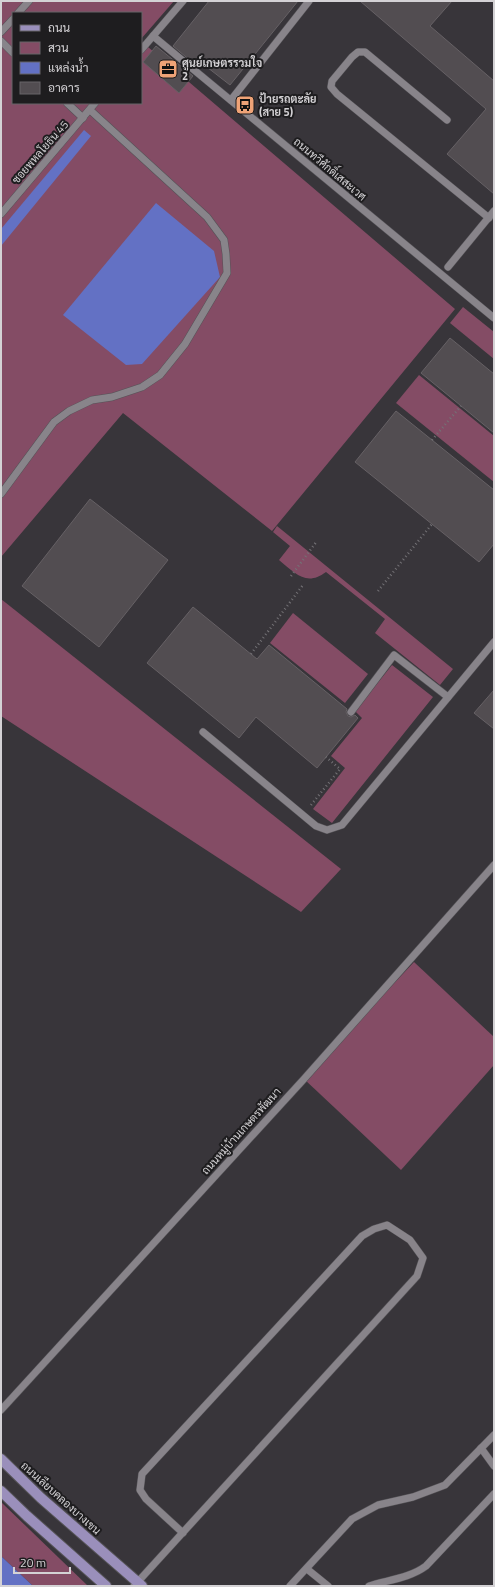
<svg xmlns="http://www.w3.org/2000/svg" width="495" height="1587" font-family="'Titillium Web',Sarabun,sans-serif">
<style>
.green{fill:#844c65}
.water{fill:#6371c4}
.building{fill:#524d51;stroke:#666165}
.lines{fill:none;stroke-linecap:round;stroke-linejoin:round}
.minor-casing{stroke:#555357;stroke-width:8}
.major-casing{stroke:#555357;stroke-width:12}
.path{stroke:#747276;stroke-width:2.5;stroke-dasharray:1 3;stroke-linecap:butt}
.minor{stroke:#88848a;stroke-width:7}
.major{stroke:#9a8fbb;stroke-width:10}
.labels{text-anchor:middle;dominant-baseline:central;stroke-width:4;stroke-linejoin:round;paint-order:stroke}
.poi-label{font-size:11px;font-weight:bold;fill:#d4d2d5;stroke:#1e1d1f;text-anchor:start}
.street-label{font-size:11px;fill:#d4d2d5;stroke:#1e1d1f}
</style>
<rect width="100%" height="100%" fill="#38353a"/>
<g class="green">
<polygon points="1,1 174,1 141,39 141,13 13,13 13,103 141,103 141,41 455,309 272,531 123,413 1,557"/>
<polygon points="463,307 494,332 494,359 450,323"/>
<polygon points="419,375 494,436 494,482 396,403"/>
<path d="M 277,526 L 453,669 L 440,685 L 375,633 L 385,619 L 326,572 C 306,587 295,573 279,560 L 290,546 L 273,532 Z"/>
<polygon points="1,599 341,869 301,912 1,716"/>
<polygon points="293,613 368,674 345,703 270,643"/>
<polygon points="392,665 433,697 332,823 313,809 345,768 331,756 362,718 355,711"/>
<polygon points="414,962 494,1037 494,1065 401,1170 304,1079"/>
<polygon points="1,1502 88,1586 33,1586 1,1556"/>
</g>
<g class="water">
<polygon points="84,130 91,136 1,246 1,229"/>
<polygon points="156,203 214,251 220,277 142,364 126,365 63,315"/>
<polygon points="1,1556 33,1586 1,1586"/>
</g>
<g class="building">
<polygon points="209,1 298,1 230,85 203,64 199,68 173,46"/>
<polygon points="360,1 452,1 430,26 494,81 494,194 447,154 486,109"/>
<polygon points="156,46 193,76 179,93 143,62"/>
<polygon points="450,338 494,374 494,433 421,373"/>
<polygon points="396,411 494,490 494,544 479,562 355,462"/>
<polygon points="90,499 168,560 99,647 22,586"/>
<polygon points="193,607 257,659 269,645 347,709 346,712 348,716 351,717 355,715 358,718 317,768 256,717 239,738 147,663"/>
<polygon points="494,690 494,729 474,713"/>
</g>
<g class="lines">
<defs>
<g id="minor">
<polyline points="18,13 29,1"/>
<polyline points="1,32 13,19"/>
<polyline points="153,36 494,318"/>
<polyline points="1,41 13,53"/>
<polyline points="141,50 183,1"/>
<polyline points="231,100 309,1"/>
<polyline points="67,103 83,118"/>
<polyline points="447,120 365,52 358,52 352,57 332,81 331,87 337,94 489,218"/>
<polyline points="1,214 95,103"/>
<polyline points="448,267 494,211"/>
<polyline points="1,494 54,422 69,411 92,400 112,397 142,387 160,375 185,344 227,273 226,254 224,240 207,217 90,110"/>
<polyline points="351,712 394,655 448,697"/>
<polyline points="203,732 316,826 327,830 342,825 494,642"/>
<polyline points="1,1410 304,1079 494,865"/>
<polyline points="481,1448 494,1466"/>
<polyline points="307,1569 328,1586"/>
<polyline points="134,1586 417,1276 423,1258 410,1240 387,1225 374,1229 362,1236 142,1474 140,1490 146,1499 183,1533"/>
<polyline points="290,1586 352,1519 378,1505 413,1497 445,1485 494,1435"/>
<path d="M 369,1586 C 388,1580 410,1578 426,1566 L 494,1494"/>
</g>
<g id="major">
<polyline points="1,1459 41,1498 142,1586"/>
<polyline points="1,1491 27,1516 106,1586"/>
</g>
</defs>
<use href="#minor" class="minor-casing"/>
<use href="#major" class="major-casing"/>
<g class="path">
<polyline points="432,440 461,406"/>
<polyline points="291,576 317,541"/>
<polyline points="378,591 432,524"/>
<polyline points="251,654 303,585"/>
<polyline points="311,805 340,769 326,757"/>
</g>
<use href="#minor" class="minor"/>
<use href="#major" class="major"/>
</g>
<defs>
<symbol id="office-square" viewBox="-11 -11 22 22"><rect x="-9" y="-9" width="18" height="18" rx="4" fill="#efa377" stroke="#1e1d1f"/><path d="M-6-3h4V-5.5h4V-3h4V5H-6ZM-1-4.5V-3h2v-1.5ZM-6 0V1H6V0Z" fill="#111"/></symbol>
<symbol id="bus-square" viewBox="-11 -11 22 22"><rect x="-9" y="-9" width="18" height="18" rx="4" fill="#efa377" stroke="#1e1d1f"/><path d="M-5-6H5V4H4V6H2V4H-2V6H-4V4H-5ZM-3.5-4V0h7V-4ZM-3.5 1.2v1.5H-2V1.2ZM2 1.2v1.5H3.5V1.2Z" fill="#111"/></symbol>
</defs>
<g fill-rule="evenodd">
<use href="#office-square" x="157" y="58" width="22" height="22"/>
<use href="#bus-square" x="234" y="94" width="22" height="22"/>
</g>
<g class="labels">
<g class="poi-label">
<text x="182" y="63">ศูนย์เกษตรรวมใจ<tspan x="182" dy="13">2</tspan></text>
<text x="259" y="99">ป้ายรถตะลัย<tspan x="259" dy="13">(สาย 5)</tspan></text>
</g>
<g class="street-label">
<text transform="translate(40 152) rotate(-49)">ซอยพหลโยธิน 45</text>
<text transform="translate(330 169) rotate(40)">ถนนทวีศักดิ์เสสะเวศ</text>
<text transform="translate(241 1131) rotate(-48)">ถนนหมู่บ้านเกษตรพัฒนา</text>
<text transform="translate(61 1498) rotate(42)">ถนนเลียบคลองบางเขน</text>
</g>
</g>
<rect width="495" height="1587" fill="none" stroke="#d4d2d5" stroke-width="4"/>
<rect x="12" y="12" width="130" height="92" fill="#1e1d1f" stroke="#676568"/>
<rect x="20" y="25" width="20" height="6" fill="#9a8fbb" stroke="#676568"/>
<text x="48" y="32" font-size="12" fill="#d4d2d5">ถนน</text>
<rect x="20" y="42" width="20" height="12" fill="#844c65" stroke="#676568"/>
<text x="48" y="52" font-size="12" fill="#d4d2d5">สวน</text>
<rect x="20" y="62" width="20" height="12" fill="#6371c4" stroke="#676568"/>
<text x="48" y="72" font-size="12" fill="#d4d2d5">แหล่งน้ำ</text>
<rect x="20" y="82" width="20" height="12" fill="#524d51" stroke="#676568"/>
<text x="48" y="92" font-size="12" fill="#d4d2d5">อาคาร</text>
<path d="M14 1567v6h56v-6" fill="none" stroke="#d4d2d5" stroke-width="2"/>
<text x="20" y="1567" font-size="12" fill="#d4d2d5" stroke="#1e1d1f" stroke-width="3" paint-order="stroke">20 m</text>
</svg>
